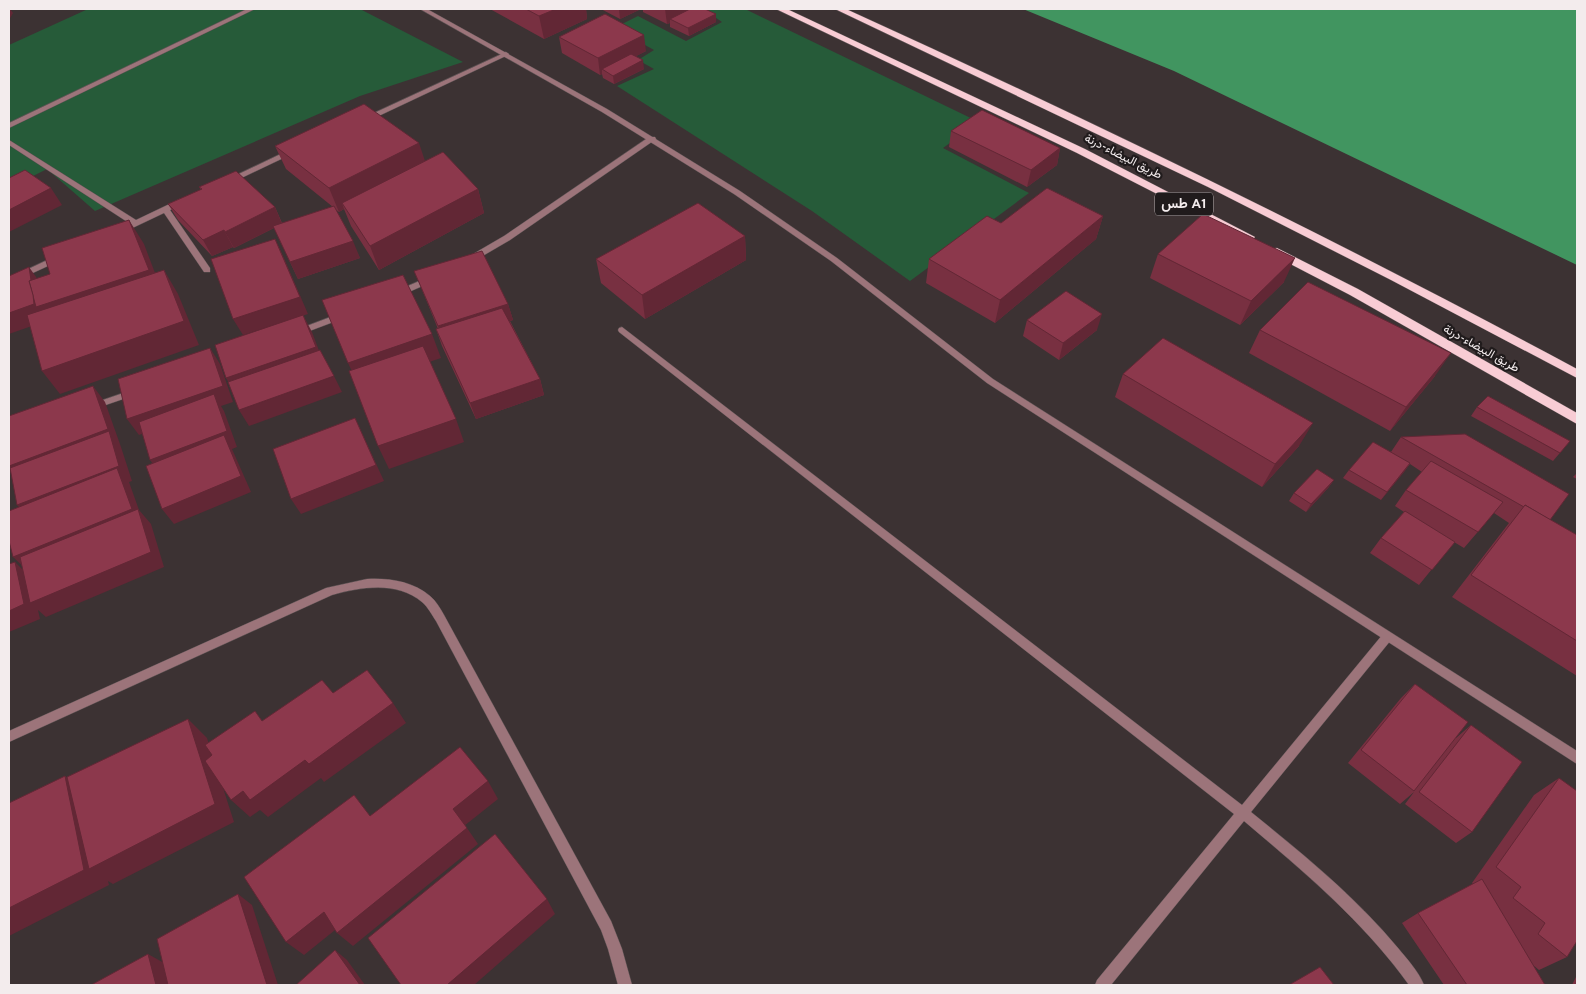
<svg xmlns="http://www.w3.org/2000/svg" width="1586" height="994" font-family="Overpass,Vazirmatn,sans-serif">
<style>
.green{fill:#265b39}
.water{fill:#419560}
.lines{fill:none;stroke-linecap:round;stroke-linejoin:round}
.minor-casing{stroke:#595051;stroke-width:1}
.tertiary-casing{stroke:#595051;stroke-width:1}
.trunk-casing{stroke:#595051;stroke-width:1}
.minor{fill:#9c747a;fill-rule:evenodd}
.tertiary{fill:#9c747a;fill-rule:evenodd}
.trunk{fill:#f8ccd4;fill-rule:evenodd}
.wall{fill:#783041}
.shaded-wall{fill:#622735}
.building{fill:#8c384c;stroke:#622735}
.labels{text-anchor:middle;dominant-baseline:central;stroke-width:4.5;stroke-linejoin:round;paint-order:stroke}
.far-street-label{font-size:12px;fill:#f3eced;stroke:#201b1c}
.shield{fill:#201b1c;stroke:#b4adae;stroke-width:1}
.shield-label{font-size:14px;font-weight:bold;fill:#f3eced}
</style>
<rect width="100%" height="100%" fill="#3c3233"/>
<g class="green">
<polygon points="88,9 360,9 463,62 360,96 95,211 47,169 9,188 9,45"/>
<polygon points="703,9 745,9 979,122 943,148 1029,193 910,281 812,211 617,86 654,69 638,60 654,50 614,28 638,16 686,41 722,22"/>
</g>
<polygon class="water" points="1023,9 1577,9 1577,265 1174,71"/>
<g class="lines">
<defs>
<g id="minor">
<polygon points="247,9 255,9 9,128 9,123"/>
<polygon points="506,52 509,54 508,55 368,121 361,119"/>
<polygon points="649,137 655,137 656,139 510,240 474,261 468,261 468,257 504,236"/>
<polygon points="9,140 136,220 180,199 186,199 186,203 170,210 210,268 210,272 204,272 164,213 124,232 118,232 118,228 129,223 9,145"/>
<polygon points="289,150 295,150 296,152 233,182 227,182 226,180"/>
<polygon points="58,255 61,256 61,260 9,284 9,278"/>
<polygon points="431,276 434,277 434,281 402,295 399,296 395,293 396,291"/>
<polygon points="341,313 344,314 345,316 344,318 299,335 295,332 296,330"/>
<path d="M 622,327 L 1242,805 L 1383,634 L 1387,632 L 1391,634 L 1393,637 L 1391,640 L 1251,812 C 1303,854 1355,896 1398,948 C 1407,959 1419,972 1424,985 L 1409,985 C 1363,921 1304,872 1244,821 L 1111,985 L 1095,985 L 1097,980 L 1234,814 L 619,332 L 618,330 L 619,328 Z"/>
<polygon points="135,389 140,392 138,394 94,409 89,406 91,404"/>
<path d="M 367,579 C 389,578 412,581 430,596 C 436,601 440,608 444,615 L 611,921 L 622,949 L 632,985 L 618,985 L 608,949 L 601,930 L 436,621 C 432,615 428,607 422,602 C 397,581 361,587 332,595 L 9,742 L 9,731 L 326,588 Z"/>
</g>
<polygon id="tertiary" points="420,9 427,9 607,109 740,191 837,258 993,379 1577,751 1577,764 987,383 831,261 734,194 602,112"/>
<g id="trunk">
<polygon points="776,9 787,9 1085,149 1255,237 1253,239 1245,239 1077,153"/>
<path d="M 835,9 L 846,9 C 1093,121 1337,240 1577,369 L 1577,378 L 1391,280 L 1208,187 Z"/>
<polygon points="1277,248 1358,289 1577,413 1577,424 1350,295 1273,255 1271,252 1273,249"/>
</g>
</defs>
<use href="#minor" class="minor-casing"/>
<use href="#tertiary" class="tertiary-casing"/>
<use href="#trunk" class="trunk-casing"/>
<use href="#minor" class="minor"/>
<use href="#tertiary" class="tertiary"/>
<use href="#trunk" class="trunk"/>
</g>
<g class="wall">
<polygon points="490,9 586,9 587,19 544,39"/>
<polygon points="601,9 641,9 620,19"/>
<polygon points="643,9 705,9 716,14 716,22 689,36 670,27 670,23 667,24 643,12"/>
<polygon points="559,37 646,51 636,56 644,69 614,84 603,78 602,74 600,75 562,53"/>
<polygon points="951,131 1060,148 1057,165 1027,187 949,147"/>
<polygon points="275,146 425,161 478,189 484,213 379,270 351,226 344,209 339,212 335,209 360,258 298,279 274,228 234,248 233,247 212,256 178,220 168,204 201,190 199,187 275,207 282,223 333,207 286,169"/>
<polygon points="1103,216 1096,239 995,323 926,283 929,259 1001,223"/>
<polygon points="745,236 746,260 645,319 601,283 596,259"/>
<polygon points="1158,254 1284,282 1240,325 1150,278"/>
<polygon points="414,271 508,304 513,320 510,321 540,379 544,395 476,419 442,346 436,329 438,329 421,287"/>
<polygon points="1027,320 1097,330 1059,360 1023,336"/>
<polygon points="1260,330 1435,376 1390,431 1249,353"/>
<polygon points="1123,374 1299,446 1262,487 1115,397"/>
<polygon points="1477,407 1570,441 1553,461 1471,416"/>
<polygon points="1401,437 1577,535 1577,676 1452,597 1509,523 1494,513 1464,548 1454,542 1419,585 1370,553 1381,538 1404,512 1395,506 1406,490 1422,472 1410,464 1381,500 1343,478 1349,470 1391,452"/>
<polygon points="1577,473 1577,479 1573,477"/>
<polygon points="1334,480 1328,488 1306,512 1289,501 1294,493"/>
<polygon points="1415,684 1456,738 1471,725 1472,832 1456,843 1405,804 1414,792 1400,804 1348,763 1401,698"/>
<polygon points="1559,778 1567,957 1539,970 1533,965 1545,985 1444,985 1402,923 1418,913 1473,884 1472,883 1534,795"/>
<polygon points="1577,975 1577,985 1572,985"/>
</g>
<g class="shaded-wall">
<polygon points="9,9 10,9 13,13 9,20"/>
<polygon points="556,9 586,9 587,19 544,39 539,16"/>
<polygon points="619,9 641,9 620,19"/>
<polygon points="665,9 697,9 670,19 670,23 667,24"/>
<polygon points="716,14 716,22 689,36 688,28"/>
<polygon points="644,35 646,51 606,72 602,69 602,74 600,75 598,58"/>
<polygon points="643,60 644,69 614,84 613,76"/>
<polygon points="419,143 427,167 342,203 344,209 339,212 329,188"/>
<polygon points="1060,148 1057,165 1027,187 1031,170"/>
<polygon points="51,188 62,205 9,232 9,210"/>
<polygon points="478,189 484,213 379,270 370,246"/>
<polygon points="275,207 282,224 234,248 225,232"/>
<polygon points="1103,216 1096,239 995,323 1000,300"/>
<polygon points="129,220 144,244 163,294 46,321 9,334 9,313 29,267 41,284"/>
<polygon points="224,230 233,247 212,256 203,240"/>
<polygon points="745,236 746,260 645,319 642,295"/>
<polygon points="275,239 283,256 308,314 243,335 233,319"/>
<polygon points="353,241 360,258 298,279 290,262"/>
<polygon points="1295,258 1284,282 1240,325 1251,301"/>
<polygon points="164,270 178,294 199,345 60,394 42,371"/>
<polygon points="508,304 513,320 444,342 438,326"/>
<polygon points="1102,314 1097,330 1059,360 1063,343"/>
<polygon points="303,315 312,332 324,364 236,395 226,378"/>
<polygon points="432,334 441,358 359,386 348,363"/>
<polygon points="210,348 220,364 233,402 221,406 224,411 237,447 232,449 251,492 174,524 162,509 162,476 150,460 218,407 139,435 127,419"/>
<polygon points="1451,353 1435,376 1390,431 1406,407"/>
<polygon points="334,376 342,392 249,426 239,410"/>
<polygon points="540,379 544,395 476,419 470,403"/>
<polygon points="93,386 105,402 121,447 132,481 129,482 139,510 151,524 164,567 46,617 38,610 40,619 9,632 9,611 15,562 30,577 29,572 13,557 32,521 17,505 23,482 9,466"/>
<polygon points="355,418 384,481 301,514 291,499"/>
<polygon points="456,419 464,442 389,469 378,446"/>
<polygon points="1313,423 1299,446 1262,487 1275,464"/>
<polygon points="1410,463 1405,471 1381,500 1387,492"/>
<polygon points="1334,480 1328,488 1306,512 1311,504"/>
<polygon points="393,703 406,723 324,782 321,778 268,817 260,810 250,817 231,800 243,791 305,760"/>
<polygon points="188,719 207,738 234,822 113,884 108,881 109,885 9,936 9,908 65,776 88,794"/>
<polygon points="488,781 498,799 464,826 453,809"/>
<polygon points="467,828 478,844 353,946 337,933"/>
<polygon points="238,894 252,905 278,985 267,985"/>
<polygon points="547,899 555,914 474,985 447,985"/>
<polygon points="324,912 340,926 304,955 286,942"/>
<polygon points="335,950 347,960 365,985 360,985"/>
<polygon points="148,954 164,963 170,985 156,985"/>
</g>
<g class="building">
<polygon points="526,9 556,9 539,16"/>
<polygon points="690,9 705,9 716,14 688,28 670,19"/>
<polygon points="605,14 644,35 598,58 559,37"/>
<polygon points="631,54 643,60 613,76 602,69"/>
<polygon points="364,104 419,143 329,188 275,146"/>
<polygon points="982,110 1060,148 1031,170 951,131"/>
<polygon points="443,152 478,189 370,246 342,203"/>
<polygon points="25,170 51,188 9,210 9,178"/>
<polygon points="236,171 275,207 225,232 224,230 203,240 168,204 202,189 199,187"/>
<polygon points="1047,188 1103,216 1000,300 929,259 987,216 1001,223"/>
<polygon points="698,203 745,236 642,295 596,259"/>
<polygon points="334,206 353,241 290,262 273,226"/>
<polygon points="1203,214 1295,258 1251,301 1158,254"/>
<polygon points="129,220 149,270 36,307 29,281 50,274 42,248"/>
<polygon points="275,239 300,297 233,319 211,259"/>
<polygon points="482,251 508,304 438,326 414,271"/>
<polygon points="29,267 31,280 29,281 33,295 34,304 9,313 9,276"/>
<polygon points="164,270 184,321 42,371 27,315"/>
<polygon points="403,275 432,334 348,363 322,300"/>
<polygon points="1308,282 1451,353 1406,407 1260,330"/>
<polygon points="1066,291 1102,314 1063,343 1027,320"/>
<polygon points="502,308 540,379 470,403 436,329"/>
<polygon points="303,315 316,347 226,378 215,345"/>
<polygon points="1163,338 1313,423 1275,464 1123,374"/>
<polygon points="423,346 456,419 378,446 349,371"/>
<polygon points="210,348 223,386 127,419 118,379"/>
<polygon points="320,350 334,376 239,410 228,382"/>
<polygon points="93,386 108,429 9,466 9,416"/>
<polygon points="214,394 227,431 150,460 139,422"/>
<polygon points="1488,396 1570,441 1560,453 1477,407"/>
<polygon points="355,418 376,465 291,499 273,449"/>
<polygon points="109,431 119,466 17,505 10,468"/>
<polygon points="1465,434 1569,494 1550,520 1525,505 1524,507 1401,437"/>
<polygon points="224,435 241,476 162,509 146,466"/>
<polygon points="1373,442 1410,463 1387,492 1349,470"/>
<polygon points="1431,461 1503,502 1478,532 1406,490"/>
<polygon points="117,468 132,509 13,557 9,541 9,511"/>
<polygon points="1317,469 1334,480 1311,504 1294,493"/>
<polygon points="1525,505 1577,535 1577,641 1471,575"/>
<polygon points="138,509 151,552 30,603 20,557"/>
<polygon points="1405,511 1455,542 1432,570 1381,538"/>
<polygon points="15,562 24,604 9,611 9,564"/>
<polygon points="367,670 393,703 309,764 305,760 250,800 243,791 231,800 205,761 212,755 205,745 255,711 262,721 322,680 333,693"/>
<polygon points="1415,684 1468,722 1414,791 1361,750"/>
<polygon points="188,719 215,804 89,869 67,777"/>
<polygon points="1471,725 1522,762 1472,832 1419,792"/>
<polygon points="460,747 488,781 453,809 467,828 337,933 324,912 286,942 244,877 354,795 370,816"/>
<polygon points="65,776 84,870 9,908 9,803"/>
<polygon points="1559,778 1577,791 1577,941 1567,957 1538,934 1545,923 1513,898 1521,887 1496,867"/>
<polygon points="495,834 547,899 447,985 401,985 368,938"/>
<polygon points="1482,879 1545,985 1467,985 1418,913"/>
<polygon points="238,894 267,985 168,985 157,939"/>
<polygon points="335,950 360,985 296,985"/>
<polygon points="148,954 156,985 91,985"/>
<polygon points="1320,967 1334,985 1289,985"/>
</g>
<g class="labels">
<g class="far-street-label">
<text transform="translate(1123 157) rotate(27)">طريق البيضاء-درنة</text>
<text transform="translate(1481 349) rotate(29)">طريق البيضاء-درنة</text>
</g>
<rect class="shield" x="1155" y="192.5" width="58" height="23" rx="4"/>
<g class="shield-label">
<text x="1184" y="204">طس A1</text>
</g>
</g>
<rect width="1586" height="994" fill="none" stroke="#f3eced" stroke-width="20"/>
</svg>
